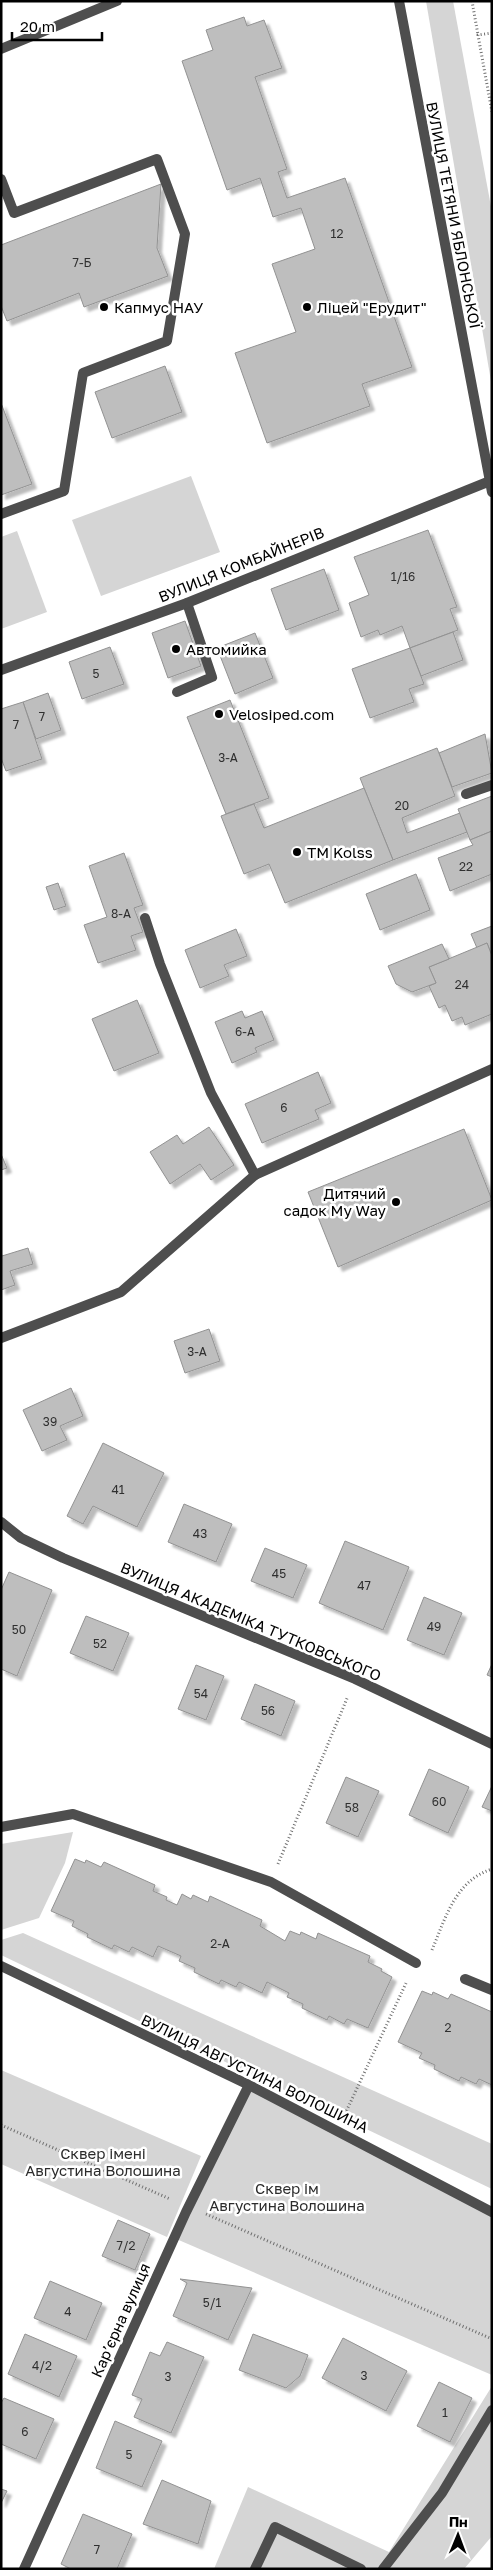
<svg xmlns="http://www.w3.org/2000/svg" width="493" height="2570" font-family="'Golos Text',sans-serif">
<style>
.green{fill:#d5d5d5}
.building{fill:#bebebe;stroke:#929292;filter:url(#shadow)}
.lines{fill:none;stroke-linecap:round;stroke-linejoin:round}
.path{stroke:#707070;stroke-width:3;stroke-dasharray:1 2.5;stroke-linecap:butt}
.lane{stroke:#4e4e4e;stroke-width:10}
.street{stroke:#4e4e4e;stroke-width:10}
.poi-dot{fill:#000;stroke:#fff;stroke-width:2}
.labels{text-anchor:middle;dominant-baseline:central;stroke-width:5;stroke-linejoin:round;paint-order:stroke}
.number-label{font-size:12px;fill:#303030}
.street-label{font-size:15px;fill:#000;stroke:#fff}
.poi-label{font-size:15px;fill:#000;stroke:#fff;text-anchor:start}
.park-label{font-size:15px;fill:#2c2c2c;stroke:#fff}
</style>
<defs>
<filter id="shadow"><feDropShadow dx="4.5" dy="4.5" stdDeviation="1" flood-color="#0004"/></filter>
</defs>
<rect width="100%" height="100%" fill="#fff"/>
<g class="green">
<polygon points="426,1 453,1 492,212 492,387"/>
<polygon points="191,476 220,552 101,596 72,520"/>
<polygon points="17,531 47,612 1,629 1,537"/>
<polygon points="73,1832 65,1863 39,1918 1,1930 1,1844"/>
<polygon points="23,1933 492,2144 492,2189 1,1955 1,1940"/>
<polygon points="1,2070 201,2156 167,2237 1,2164"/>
<polygon points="249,2085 492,2212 492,2375 174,2238"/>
<polygon points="492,2386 492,2536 464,2569 214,2569 248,2487 389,2552"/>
</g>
<g class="building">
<polygon points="244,17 247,26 264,20 282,68 255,77 287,169 278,172 287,198 345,178 412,367 362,384 370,406 267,443 235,353 296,332 272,264 315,249 301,208 273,217 260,178 227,190 182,61 213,50 206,30"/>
<polygon points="161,184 157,248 168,276 84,307 79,293 7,321 1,306 1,245"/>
<polygon points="165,366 182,412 112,438 95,392"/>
<polygon points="1,403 32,484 1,495"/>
<polygon points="428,530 457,607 450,609 458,630 410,648 402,626 380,635 378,630 361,637 349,603 369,595 354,557"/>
<polygon points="324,569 339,610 286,630 271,589"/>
<polygon points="185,621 201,666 168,678 152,633"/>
<polygon points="453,632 463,660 421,676 410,648"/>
<polygon points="255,633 273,678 235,694 217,648"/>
<polygon points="110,647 124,684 82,699 69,662"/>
<polygon points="410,648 424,684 409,689 414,702 370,718 352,669"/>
<polygon points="48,693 61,730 36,739 23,702"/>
<polygon points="230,700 269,798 226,814 187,717"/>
<polygon points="23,702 42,759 6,771 1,758 1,709"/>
<polygon points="485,734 492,773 452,787 439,753"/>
<polygon points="437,748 455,796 402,818 407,833 460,813 467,832 393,860 360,778"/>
<polygon points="364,788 393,860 285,903 269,864 244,874 221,816 254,804 264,828"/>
<polygon points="492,796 492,831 470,840 458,809"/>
<polygon points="492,831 492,874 450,891 438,858 473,845 470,840"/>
<polygon points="124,853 143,905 134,908 143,932 131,936 136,950 98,963 84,925 107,917 89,866"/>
<polygon points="416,874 430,910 380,930 366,894"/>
<polygon points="58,883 66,906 54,910 46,887"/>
<polygon points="492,926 492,956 487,943 477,948 471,934"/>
<polygon points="236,929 247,956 224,965 229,976 200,988 185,950"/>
<polygon points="487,943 492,956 492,1014 465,1025 462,1017 452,1021 445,1005 439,1008 429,986 436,983 429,967"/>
<polygon points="442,944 449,959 429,967 436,983 412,992 396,984 388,966"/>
<polygon points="137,1000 159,1053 114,1071 92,1019"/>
<polygon points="242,1011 245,1018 262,1011 274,1040 255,1048 257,1052 232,1063 215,1022"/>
<polygon points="318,1072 331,1103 315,1110 319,1119 262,1143 245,1104"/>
<polygon points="209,1127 234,1165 211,1180 200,1164 170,1184 150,1152 177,1135 183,1144"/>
<polygon points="464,1129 492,1200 338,1267 308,1192"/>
<polygon points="1,1154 7,1168 1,1170"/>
<polygon points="28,1248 33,1264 10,1271 15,1285 1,1290 1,1252 2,1256"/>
<polygon points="209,1329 220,1361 185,1373 174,1341"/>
<polygon points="71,1388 83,1416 60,1426 67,1440 42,1451 23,1410"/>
<polygon points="103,1443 164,1473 137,1527 93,1506 83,1524 67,1516"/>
<polygon points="184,1504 232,1524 216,1562 168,1542"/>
<polygon points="345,1541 409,1567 383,1630 319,1603"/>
<polygon points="265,1548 307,1565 293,1598 251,1581"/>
<polygon points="9,1572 52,1590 17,1676 1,1669 1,1590"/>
<polygon points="424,1597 462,1613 444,1655 407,1640"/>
<polygon points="86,1616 129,1633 113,1671 70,1653"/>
<polygon points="492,1664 492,1677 487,1675"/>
<polygon points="196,1665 224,1676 206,1720 178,1709"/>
<polygon points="255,1684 295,1701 281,1736 241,1719"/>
<polygon points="429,1769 469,1787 448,1833 409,1815"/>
<polygon points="346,1777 379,1791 358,1837 326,1823"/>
<polygon points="492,1786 492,1811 482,1807"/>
<polygon points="75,1859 85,1863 86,1860 101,1867 104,1862 155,1885 153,1891 167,1897 166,1900 177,1905 182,1894 191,1899 193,1895 208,1902 210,1896 262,1920 260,1926 285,1941 290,1931 300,1935 301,1932 316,1939 318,1933 370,1956 368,1962 382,1969 381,1971 392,1977 368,2028 347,2019 344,2024 329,2016 327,2020 302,2008 303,2004 287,1997 289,1993 267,1982 262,1993 239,1982 236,1987 221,1980 219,1984 194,1972 195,1968 179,1961 181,1956 158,1946 153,1957 132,1947 129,1952 114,1945 112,1949 87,1937 88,1934 72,1926 74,1921 51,1911"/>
<polygon points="422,1991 432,1995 433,1992 448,1999 451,1994 492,2012 492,2085 479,2079 476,2084 461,2077 459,2081 434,2069 435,2065 419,2058 422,2053 398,2042"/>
<polygon points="118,2220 150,2234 135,2270 102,2256"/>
<polygon points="180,2279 252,2288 228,2340 173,2316 187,2283"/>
<polygon points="50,2281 102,2303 86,2340 34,2318"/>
<polygon points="25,2334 77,2356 59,2397 8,2374"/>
<polygon points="253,2334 308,2355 300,2376 286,2388 239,2370"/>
<polygon points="343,2338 407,2371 386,2411 322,2378"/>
<polygon points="167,2342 204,2357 171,2433 134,2417 142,2399 132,2395 150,2352 160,2356"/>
<polygon points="439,2382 472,2398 450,2442 417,2426"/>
<polygon points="4,2398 54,2419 36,2459 1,2444 1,2403"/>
<polygon points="115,2421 162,2441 142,2487 96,2468"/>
<polygon points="162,2480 211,2501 198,2544 143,2524"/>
<polygon points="1,2489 7,2491 1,2503"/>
<polygon points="83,2514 132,2534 117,2569 71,2569 61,2564"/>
</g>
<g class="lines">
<g class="path">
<polyline points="472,1 478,35"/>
<polyline points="492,33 478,35 492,112"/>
<polyline points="278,1864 348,1696"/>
<path d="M 432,1950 C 446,1917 455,1881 492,1869"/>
<polyline points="345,2114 407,1981"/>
<polyline points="1,2125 170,2199"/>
<polyline points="206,2214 492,2339"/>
</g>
<g class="lane">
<polyline points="1,179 14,213 157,159 185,234 167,341 83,373 64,491 1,514"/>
<polyline points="177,692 212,677 187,603"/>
<polyline points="466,794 492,785"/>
<polyline points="145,918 160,964 211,1093 255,1175"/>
<polyline points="1,1827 73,1814 271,1882 416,1963"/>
<polyline points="465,1979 492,1990"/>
<polyline points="255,2569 275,2527 361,2569"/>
<polyline points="383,2569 442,2493 492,2410"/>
</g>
<g class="street">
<polyline points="399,1 492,492"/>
<polyline points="1,49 117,1"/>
<polyline points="1,670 187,603 490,481"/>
<polyline points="1,1338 121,1292 255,1175 492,1069"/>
<polyline points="1,1522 21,1538 63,1558 355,1679 492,1744"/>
<polyline points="1,1966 249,2085 492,2212"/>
<polyline points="24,2569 186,2212 249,2085"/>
</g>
</g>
<g class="poi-dot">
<circle cx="104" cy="307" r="5"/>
<circle cx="307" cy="307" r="5"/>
<circle cx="176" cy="649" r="5"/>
<circle cx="219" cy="714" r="5"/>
<circle cx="297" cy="852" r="5"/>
<circle cx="396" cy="1202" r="5"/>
</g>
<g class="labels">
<g class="number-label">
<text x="337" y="233">12</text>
<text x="82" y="262">7-Б</text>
<text x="403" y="576">1/16</text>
<text x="96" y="673">5</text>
<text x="42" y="716">7</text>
<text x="16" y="724">7</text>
<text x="228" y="757">3-А</text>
<text x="402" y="805">20</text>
<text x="466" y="866">22</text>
<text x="121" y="913">8-А</text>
<text x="462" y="984">24</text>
<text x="245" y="1031">6-А</text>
<text x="284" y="1107">6</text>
<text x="197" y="1351">3-А</text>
<text x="50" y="1421">39</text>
<text x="118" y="1489">41</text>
<text x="200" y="1533">43</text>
<text x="279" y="1573">45</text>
<text x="364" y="1585">47</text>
<text x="434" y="1626">49</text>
<text x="19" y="1629">50</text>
<text x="100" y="1643">52</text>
<text x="201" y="1693">54</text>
<text x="268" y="1710">56</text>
<text x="439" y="1801">60</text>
<text x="352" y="1807">58</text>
<text x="220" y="1943">2-А</text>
<text x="448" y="2027">2</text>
<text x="126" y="2245">7/2</text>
<text x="212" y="2302">5/1</text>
<text x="68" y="2311">4</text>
<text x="42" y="2365">4/2</text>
<text x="364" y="2375">3</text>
<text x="168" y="2376">3</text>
<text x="445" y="2412">1</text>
<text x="25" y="2431">6</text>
<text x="129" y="2454">5</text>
<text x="97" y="2549">7</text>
</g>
<g class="street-label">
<text transform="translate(454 215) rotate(79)">ВУЛИЦЯ ТЕТЯНИ ЯБЛОНСЬКОЇ</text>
<text transform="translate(241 564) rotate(-22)">ВУЛИЦЯ КОМБАЙНЕРІВ</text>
<text transform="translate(251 1621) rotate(23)">ВУЛИЦЯ АКАДЕМІКА ТУТКОВСЬКОГО</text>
<text transform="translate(255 2073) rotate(26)">ВУЛИЦЯ АВГУСТИНА ВОЛОШИНА</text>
<text transform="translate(120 2320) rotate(-66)">Карʼєрна вулиця</text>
</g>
<g class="poi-label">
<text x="114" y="307">Капмус НАУ</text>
<text x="317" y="307">Ліцей "Ерудит"</text>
<text x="186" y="649">Автомийка</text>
<text x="229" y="714">Velosiped.com</text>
<text x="307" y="852">TM Kolss</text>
<text x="386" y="1193" text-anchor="end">Дитячий<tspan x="386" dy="17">садок My Way</tspan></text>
</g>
<g class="park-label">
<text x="103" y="2153">Сквер імені<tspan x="103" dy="17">Августина Волошина</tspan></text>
<text x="287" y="2188">Сквер ім<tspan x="287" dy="17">Августина Волошина</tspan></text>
</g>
</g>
<rect width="493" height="2570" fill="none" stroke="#000000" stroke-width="5"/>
<g transform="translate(458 2535) rotate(1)" stroke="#ffffff" stroke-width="4" paint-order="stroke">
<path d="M0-4L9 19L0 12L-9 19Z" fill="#000000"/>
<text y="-8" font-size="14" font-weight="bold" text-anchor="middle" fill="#000000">Пн</text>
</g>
<path d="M12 32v8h90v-8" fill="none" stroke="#000000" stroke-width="2.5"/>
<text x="20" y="32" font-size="15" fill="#000000" stroke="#ffffff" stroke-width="4" paint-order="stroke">20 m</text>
</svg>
